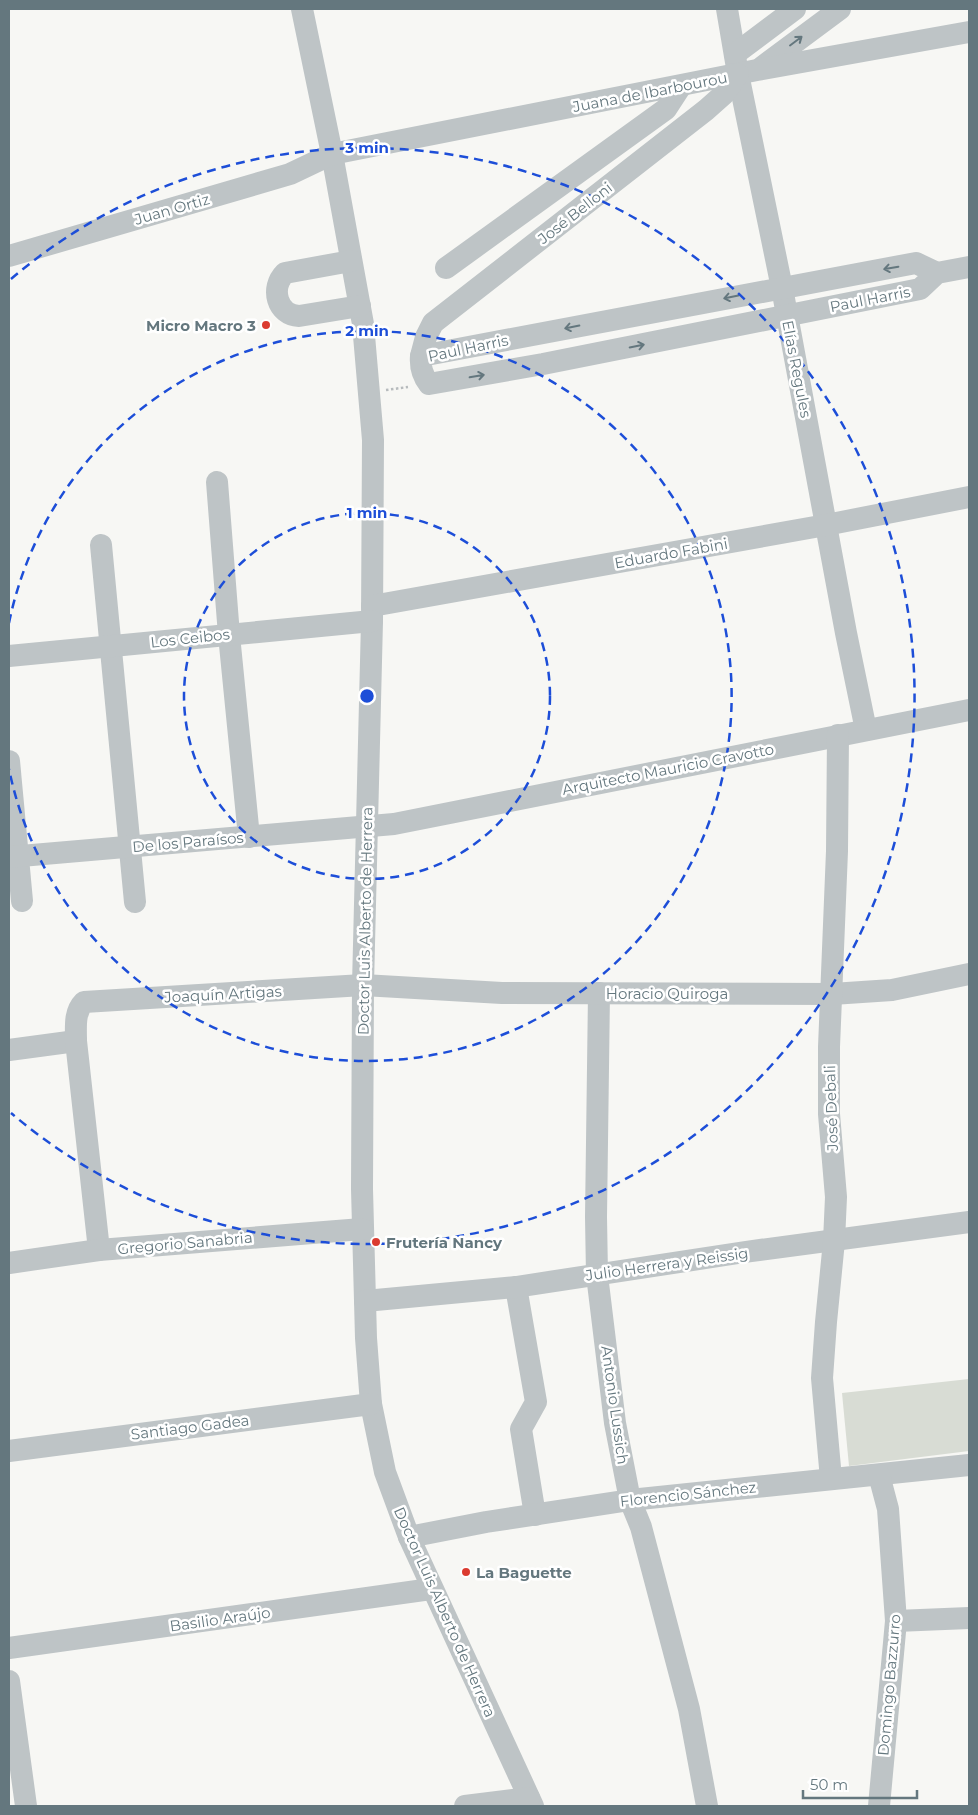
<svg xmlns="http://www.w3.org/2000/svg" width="978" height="1815" font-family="Montserrat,sans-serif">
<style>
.green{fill:#d8dcd4}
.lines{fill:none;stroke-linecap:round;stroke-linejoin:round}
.path{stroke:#b7bbbd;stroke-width:2.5;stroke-dasharray:2.5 2.5;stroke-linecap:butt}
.minor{stroke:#bec4c6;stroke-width:22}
.oneway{stroke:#64777e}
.ring{fill:none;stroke:#1d4ed8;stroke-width:2.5;stroke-dasharray:9 6}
.poi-dot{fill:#db3b30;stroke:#fff;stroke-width:2}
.labels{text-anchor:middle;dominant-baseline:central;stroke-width:5;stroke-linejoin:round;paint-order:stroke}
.street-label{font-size:15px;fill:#64777e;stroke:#fff}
.poi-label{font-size:15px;font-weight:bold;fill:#64777e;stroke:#fff;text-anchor:start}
.centre{fill:#1d4ed8;stroke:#fff;stroke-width:2.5}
.ring-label{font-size:15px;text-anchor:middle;font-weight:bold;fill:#1d4ed8;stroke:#fff;stroke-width:5;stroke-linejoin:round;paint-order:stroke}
</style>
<rect width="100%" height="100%" fill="#f7f7f4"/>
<polygon class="green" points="969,1379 969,1451 849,1466 842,1393"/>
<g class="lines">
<polyline class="path" points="386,390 408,387"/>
<g class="minor">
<polyline points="302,9 332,154 363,324 373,440 372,621 363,985 362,1189 366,1338 371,1404 385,1472 409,1537 533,1806"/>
<polyline points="727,9 738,74 782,288 846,633 866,730"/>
<polyline points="735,54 795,9"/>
<polyline points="762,67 840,9"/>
<polyline points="9,256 290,174 332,154 757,70 969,32"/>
<path d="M 351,261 L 285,273 C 270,288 277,315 299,316 L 360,306"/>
<polyline points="446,268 666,109 681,86"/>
<path d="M 937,273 L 916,263 L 421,356 C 420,367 422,375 429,384 L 543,364 L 920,289 L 937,273 L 969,267"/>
<polyline points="421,356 426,337 433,323 706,110 724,94 738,74"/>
<polyline points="217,482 229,635 249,837"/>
<polyline points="101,545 135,902"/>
<polyline points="372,606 826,525 969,497"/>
<polyline points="9,656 372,621"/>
<polyline points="9,761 22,901"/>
<polyline points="9,857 394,824 969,710"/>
<polyline points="599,993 596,1217 597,1275 615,1423 630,1500 641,1527 689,1709 707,1806"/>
<polyline points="9,1050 76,1041"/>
<path d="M 99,1250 L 76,1041 C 76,1027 74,1012 84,1002 L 363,985 L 502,993 L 832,994 L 892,990 L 969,974"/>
<polyline points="9,1263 99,1250 362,1229"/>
<polyline points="516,1287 536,1402 521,1429 535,1515"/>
<polyline points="365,1301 516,1287 745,1252 969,1222"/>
<polyline points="9,1451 371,1404"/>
<polyline points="831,1479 822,1378 826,1322 834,1241 836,1197 829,1114 829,1047 837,851 838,735"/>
<polyline points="409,1537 486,1522 630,1500 969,1465"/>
<polyline points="896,1621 969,1618"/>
<polyline points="9,1648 431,1589"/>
<polyline points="9,1681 26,1806"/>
<polyline points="465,1806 529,1798"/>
<polyline points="879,1806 896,1621 888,1509 879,1475"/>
</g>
</g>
<defs><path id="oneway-shaft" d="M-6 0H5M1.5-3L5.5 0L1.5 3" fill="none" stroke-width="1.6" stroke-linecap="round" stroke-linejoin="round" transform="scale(1.25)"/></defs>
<g class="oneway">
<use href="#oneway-shaft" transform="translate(796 41) rotate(-37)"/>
<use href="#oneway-shaft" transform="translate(891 268) rotate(170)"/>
<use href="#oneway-shaft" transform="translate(731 297) rotate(169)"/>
<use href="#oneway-shaft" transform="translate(572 327) rotate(169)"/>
<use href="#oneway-shaft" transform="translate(637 346) rotate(-11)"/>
<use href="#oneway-shaft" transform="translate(477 376) rotate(-10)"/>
</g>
<g class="ring">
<circle cx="367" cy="696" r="183"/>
<path d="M9 623A365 365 0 1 1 9 769"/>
<path d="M11 279A548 548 0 1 1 11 1113"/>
</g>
<g class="poi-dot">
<circle cx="266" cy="325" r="5"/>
<circle cx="376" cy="1242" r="5"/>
<circle cx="466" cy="1572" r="5"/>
</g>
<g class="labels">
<g class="street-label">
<text transform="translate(650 92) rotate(-11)">Juana de Ibarbourou</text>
<text transform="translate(172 209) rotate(-16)">Juan Ortiz</text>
<text transform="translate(575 213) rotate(-38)">José Belloni</text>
<text transform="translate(870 299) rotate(-11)">Paul Harris</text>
<text transform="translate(468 348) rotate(-12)">Paul Harris</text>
<text transform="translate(797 369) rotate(79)">Elías Regules</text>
<text transform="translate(671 553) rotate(-10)">Eduardo Fabini</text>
<text transform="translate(190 638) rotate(-6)">Los Ceibos</text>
<text transform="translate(668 769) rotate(-11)">Arquitecto Mauricio Cravotto</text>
<text transform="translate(188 842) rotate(-5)">De los Paraísos</text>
<text transform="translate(365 921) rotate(-89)">Doctor Luis Alberto de Herrera</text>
<text x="667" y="993">Horacio Quiroga</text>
<text transform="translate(223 994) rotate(-3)">Joaquín Artigas</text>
<text transform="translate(831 1108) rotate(-92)">José Debali</text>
<text transform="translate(185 1243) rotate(-5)">Gregorio Sanabria</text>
<text transform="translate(667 1264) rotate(-8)">Julio Herrera y Reissig</text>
<text transform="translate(615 1405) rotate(82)">Antonio Lussich</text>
<text transform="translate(190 1427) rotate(-7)">Santiago Gadea</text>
<text transform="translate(688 1494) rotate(-6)">Florencio Sánchez</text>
<text transform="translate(445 1612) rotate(66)">Doctor Luis Alberto de Herrera</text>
<text transform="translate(220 1619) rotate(-8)">Basilio Araújo</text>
<text transform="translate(889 1685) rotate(-85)">Domingo Bazzurro</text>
</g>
<g class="poi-label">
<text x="256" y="325" text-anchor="end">Micro Macro 3</text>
<text x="386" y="1242">Frutería Nancy</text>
<text x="476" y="1572">La Baguette</text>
</g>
</g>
<circle cx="367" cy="696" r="8" class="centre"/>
<g class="ring-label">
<text x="367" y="153">3 min</text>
<text x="367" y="336">2 min</text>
<text x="367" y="518">1 min</text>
</g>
<rect width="978" height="1815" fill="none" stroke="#64777e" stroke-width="20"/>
<path d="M803 1790v8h114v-8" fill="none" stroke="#64777e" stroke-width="2.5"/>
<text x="810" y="1790" font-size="15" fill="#64777e" stroke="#ffffff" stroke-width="4" paint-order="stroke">50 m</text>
</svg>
